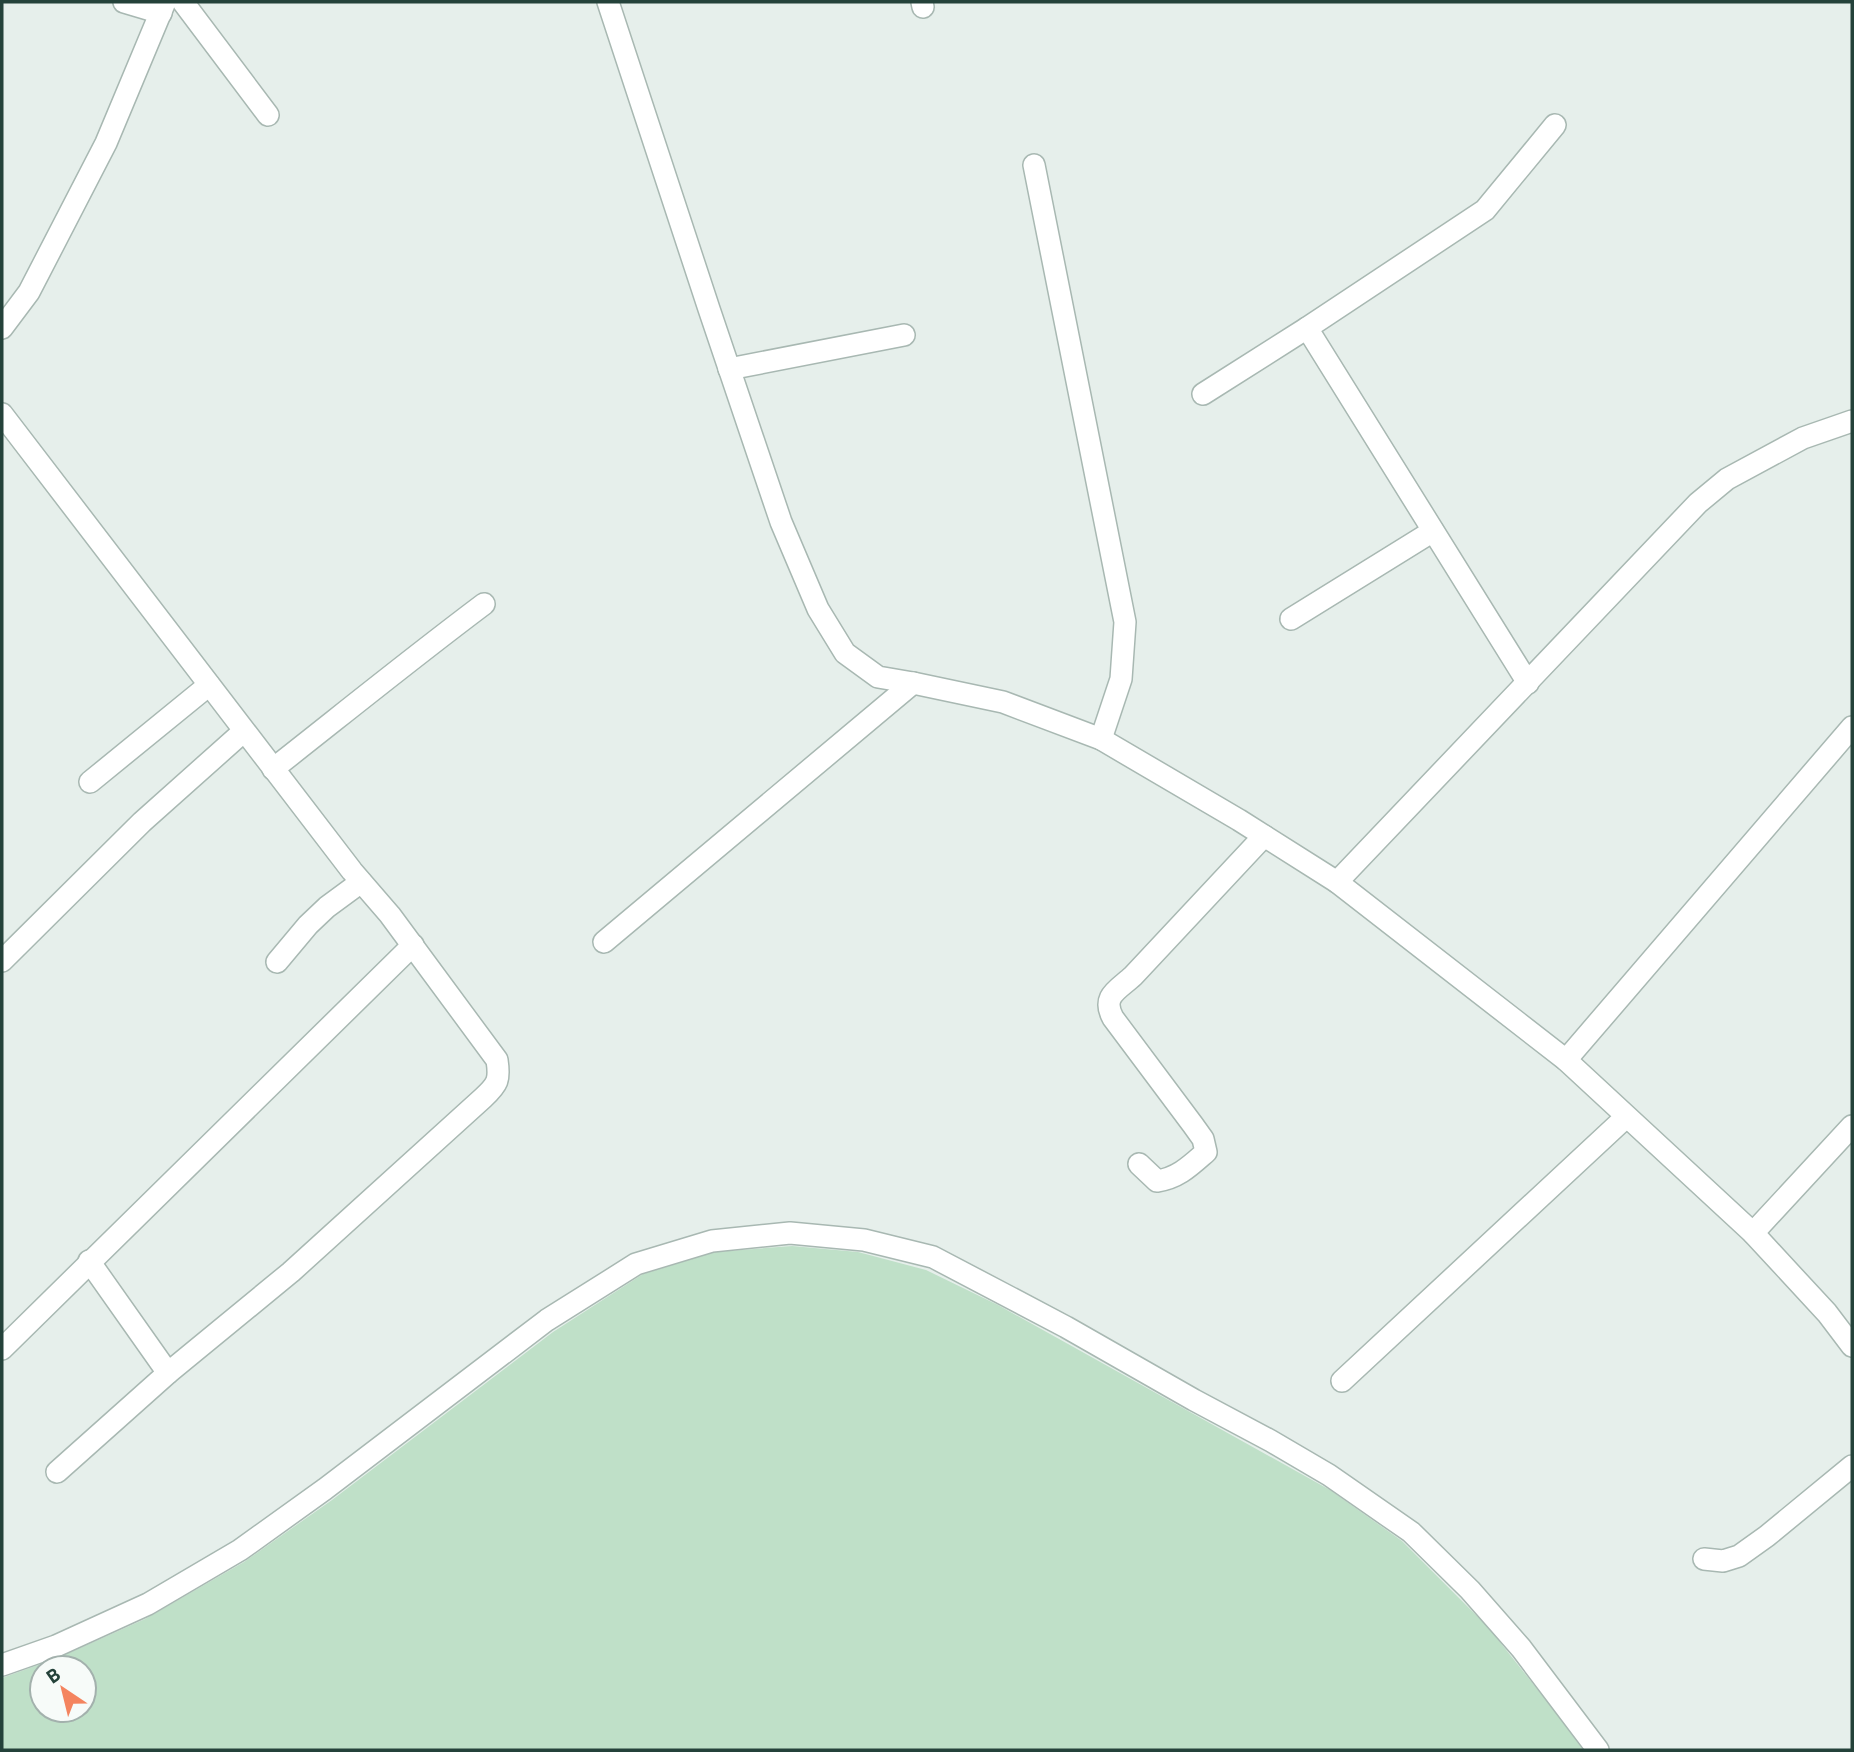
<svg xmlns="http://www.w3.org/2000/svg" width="1854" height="1752" font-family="Barlow,sans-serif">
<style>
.green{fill:#bfe0c8;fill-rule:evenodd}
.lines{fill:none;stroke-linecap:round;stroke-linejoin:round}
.street-casing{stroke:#a8b8b2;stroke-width:24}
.street{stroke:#fff;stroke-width:21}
</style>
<rect width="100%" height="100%" fill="#e6efeb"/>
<path class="green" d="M 792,1246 L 858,1252 L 926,1270 L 998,1305 L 1330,1490 L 1402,1541 L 1488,1627 L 1557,1714 L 1583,1750 L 2,1750 L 2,1678 L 60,1657 L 145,1619 L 244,1562 L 332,1500 L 553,1332 L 643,1274 L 715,1252 ZM 42,1668 L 84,1668 L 84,1710 L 42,1710 Z"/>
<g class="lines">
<defs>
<g id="street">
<polyline points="124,2 161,13"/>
<polyline points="183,2 268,115"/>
<polyline points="608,2 709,309 781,522 818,609 845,653 878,677 913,683 1003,702 1101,739 1239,820 1337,882 1566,1060 1753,1233 1827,1313 1852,1346"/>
<polyline points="922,2 923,7"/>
<polyline points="1034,165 1125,622 1121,679 1101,739"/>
<polyline points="2,328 29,292 106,143 165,2"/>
<polyline points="729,369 904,335"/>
<polyline points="1203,394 1307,328"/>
<path d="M 2,414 L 352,871 L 390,915 L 497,1060 C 500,1080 498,1084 483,1098 L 291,1272 L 168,1373"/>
<polyline points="1291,619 1433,531"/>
<polyline points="1528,683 1307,328 1485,210 1555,125"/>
<path d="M 273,769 C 343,714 412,658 484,604"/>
<polyline points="90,782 209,685"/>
<polyline points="1337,882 1698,503 1727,479 1803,438 1852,421"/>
<polyline points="604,942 913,683"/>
<polyline points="2,961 142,822 244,731"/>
<polyline points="277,962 308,925 327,907 361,882"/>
<polyline points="1566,1060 1852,727"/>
<path d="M 1139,1164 L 1157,1181 C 1178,1178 1190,1166 1206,1152 L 1203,1139 L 1193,1125 L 1113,1018 C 1101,996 1118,990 1133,976 L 1264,836"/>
<polyline points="1753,1233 1852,1126"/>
<polyline points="2,1349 413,945"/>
<polyline points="1342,1381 1626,1117"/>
<polyline points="57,1472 168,1373 89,1261"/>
<polyline points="1704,1559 1723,1561 1739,1556 1767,1536 1852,1466"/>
<polyline points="2,1665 56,1646 148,1604 240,1550 325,1489 547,1320 636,1264 712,1241 790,1233 864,1240 933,1257 1066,1327 1194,1400 1271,1441 1329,1475 1411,1532 1470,1590 1521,1648 1598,1750"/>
</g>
</defs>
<use href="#street" class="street-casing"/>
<use href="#street" class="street"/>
</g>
<rect width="1854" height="1752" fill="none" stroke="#24423a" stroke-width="7"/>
<g transform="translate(63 1689) rotate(325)"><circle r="33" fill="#f7fbf9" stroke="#a3b1ad" stroke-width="2"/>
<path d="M0-5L12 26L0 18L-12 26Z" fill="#f4845f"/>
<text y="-10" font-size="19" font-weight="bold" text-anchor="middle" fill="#24423a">B</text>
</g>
</svg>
